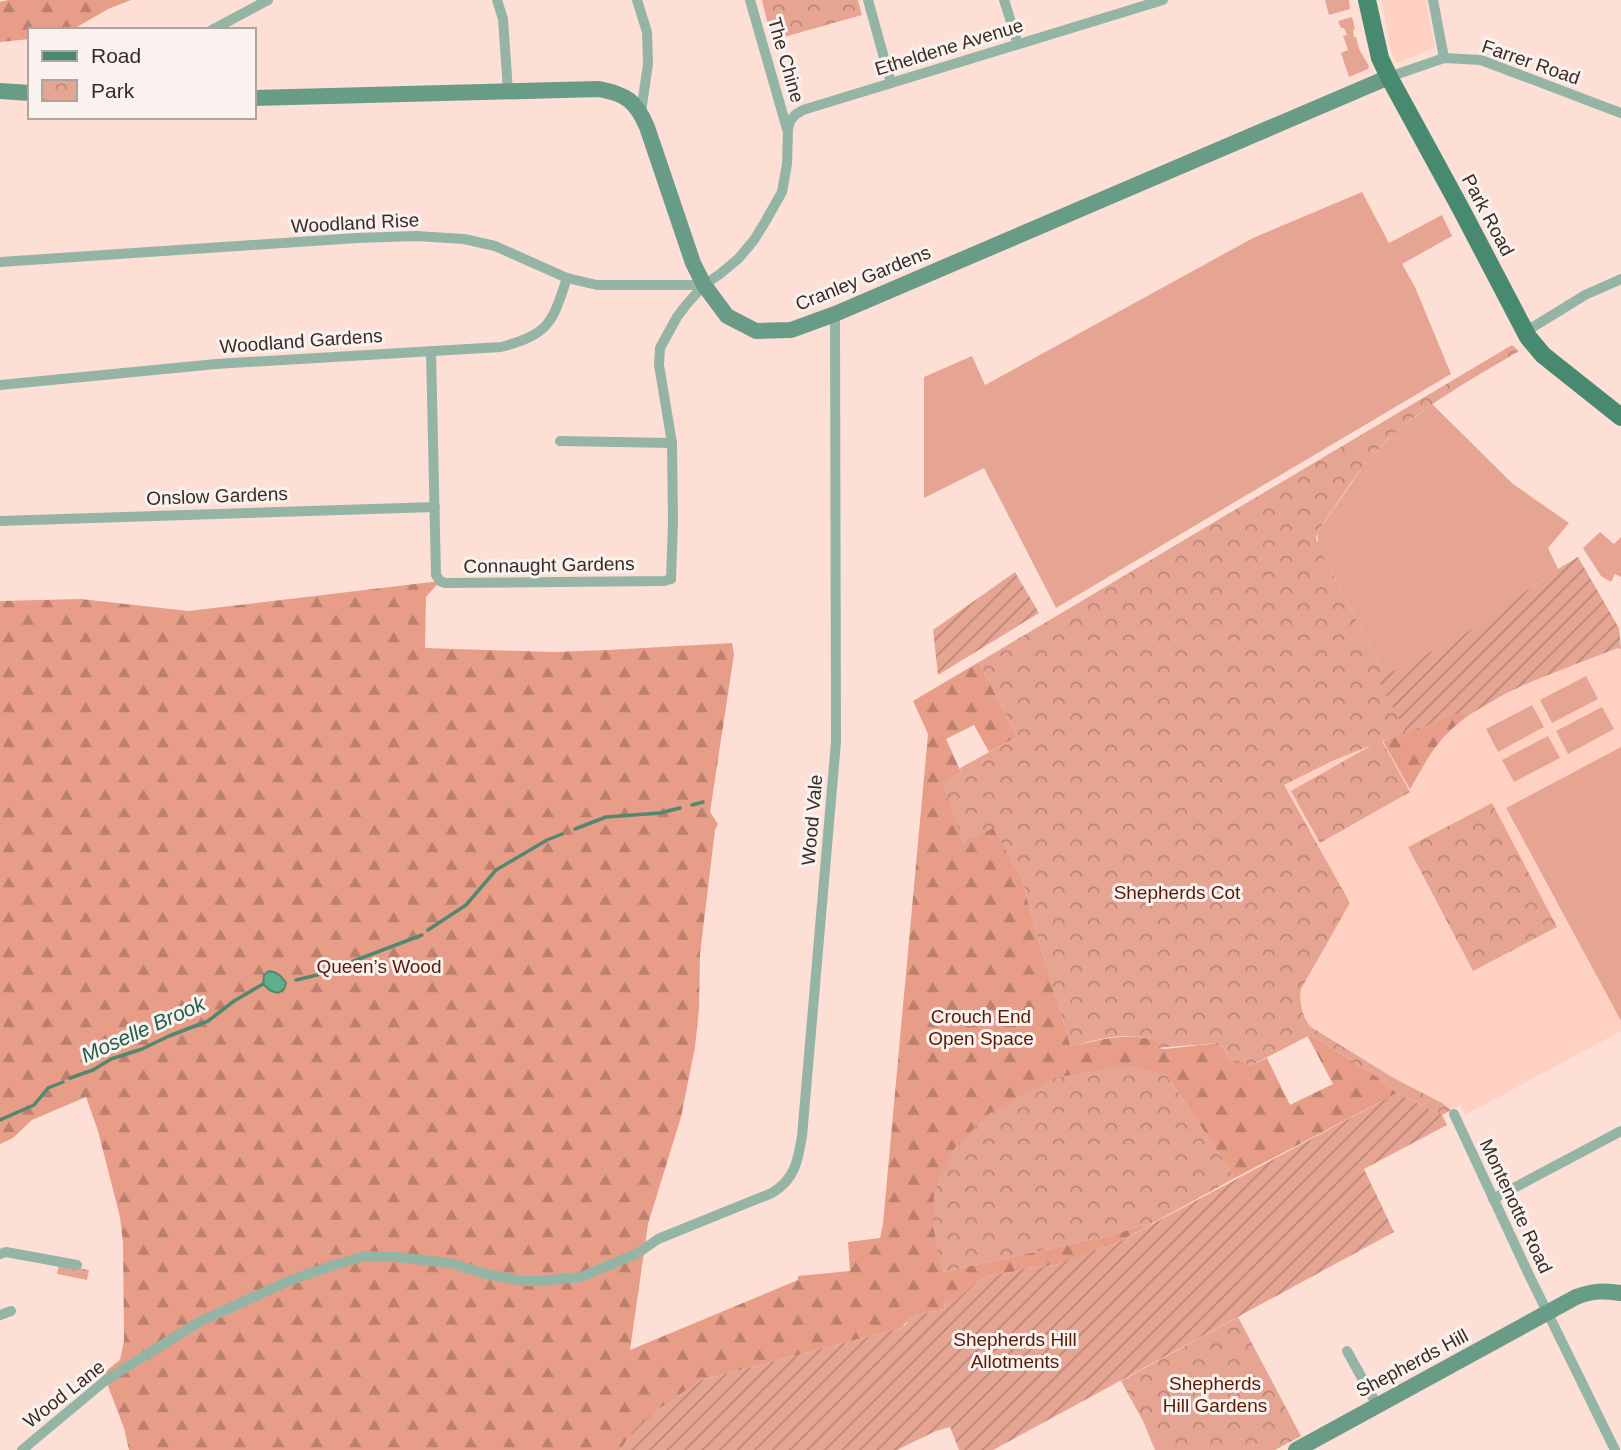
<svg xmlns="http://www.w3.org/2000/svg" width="1621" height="1450" font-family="Arial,sans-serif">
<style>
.built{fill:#ffd1c3}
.grass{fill:#e6a592}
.forest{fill:url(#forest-firs)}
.park{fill:url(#park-crowns)}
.garden{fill:url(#garden-furrows)}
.water{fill:#5daf8e;stroke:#52886f;stroke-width:2}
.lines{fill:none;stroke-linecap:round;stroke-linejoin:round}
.stream{stroke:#52886f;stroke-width:3.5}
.street{stroke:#94b5a6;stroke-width:10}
.secondary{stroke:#699c86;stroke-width:16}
.primary{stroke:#488a70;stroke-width:18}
.labels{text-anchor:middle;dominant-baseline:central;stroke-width:6;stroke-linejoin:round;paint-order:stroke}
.street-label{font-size:19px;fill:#3a2c28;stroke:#faf2ef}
.park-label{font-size:19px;fill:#5b1a06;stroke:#faf2ef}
.water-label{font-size:21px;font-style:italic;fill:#226049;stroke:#faf2ef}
</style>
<defs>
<pattern id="forest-firs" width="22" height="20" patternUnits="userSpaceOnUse" patternTransform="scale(1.75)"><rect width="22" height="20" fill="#e79d87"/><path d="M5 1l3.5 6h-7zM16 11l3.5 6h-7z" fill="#bc806e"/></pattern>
<pattern id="park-crowns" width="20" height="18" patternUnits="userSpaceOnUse" patternTransform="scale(1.75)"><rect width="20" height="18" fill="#e6a592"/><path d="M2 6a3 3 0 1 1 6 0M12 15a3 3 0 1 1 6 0" fill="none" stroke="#bb8777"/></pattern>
<pattern id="garden-furrows" width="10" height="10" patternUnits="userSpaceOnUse" patternTransform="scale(1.75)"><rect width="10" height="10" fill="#e6a592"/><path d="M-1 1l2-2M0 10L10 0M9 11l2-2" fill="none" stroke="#bb8777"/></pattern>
</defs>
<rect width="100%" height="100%" fill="#fedfd6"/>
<g class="built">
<polygon points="1382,0 1426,0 1435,47 1405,60 1396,63 1390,46"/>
<polygon points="1618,648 1621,649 1621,747 1506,809 1621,1021 1621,1031 1465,1115 1461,1105 1451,1110 1442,1103 1392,1077 1311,1027 1307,1022 1301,1006 1301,989 1350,903 1284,785 1332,761 1375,743 1485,705 1539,678"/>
</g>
<g class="grass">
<polygon points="1325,0 1349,0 1350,9 1329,15"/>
<polygon points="1352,17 1355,29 1353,30 1354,37 1356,37 1359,49 1369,66 1368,69 1349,77 1341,53 1348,50 1343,36 1347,35 1344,28 1341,28 1338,21"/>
<polygon points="1362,192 1389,243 1442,215 1452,236 1402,264 1415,287 1451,374 1056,608 984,468 924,498 924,377 972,356 985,385 1253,238"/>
<polygon points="1432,404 1513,484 1569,523 1548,548 1558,569 1463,635 1448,643 1406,733 1378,679 1385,675 1319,547 1317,533 1367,461 1395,432"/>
<polygon points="1600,532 1614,544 1621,537 1621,577 1615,574 1611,582 1601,576 1583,548"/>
<polygon points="1586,676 1598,699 1552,723 1540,700"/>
<polygon points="1532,705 1544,727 1498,752 1486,729"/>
<polygon points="1602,707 1614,729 1568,754 1556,731"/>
<polygon points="1548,736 1560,758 1514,782 1502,760"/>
<polygon points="1621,747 1621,1021 1506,808"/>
</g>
<g class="forest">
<polygon points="8,0 131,0 108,9 72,30 30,30 30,39 0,42 0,2"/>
<path d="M 440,581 L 426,597 L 425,648 L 553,652 L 608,650 L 732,643 L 734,654 L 710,812 L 718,824 L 715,830 L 700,954 L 699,1009 L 695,1047 L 681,1117 L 648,1224 L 630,1350 L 798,1280 L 798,1276 L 850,1271 L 848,1242 L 880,1238 L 883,1224 L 887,1180 L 928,734 L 913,701 L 979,662 L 1017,737 L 989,752 L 974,725 L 946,739 L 961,772 L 943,783 L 964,843 L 993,827 L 1022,878 L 1034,925 L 1071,1047 C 1101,1039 1128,1032 1159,1041 L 1158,1048 L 1165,1049 L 1217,1043 L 1225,1050 L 1227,1058 L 1246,1063 L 1250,1066 L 1267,1058 L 1290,1105 L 1333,1084 L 1307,1035 L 1310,1035 L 1370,1072 L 1397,1093 L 1235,1178 L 1166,1074 L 943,1272 L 1103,1237 L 1155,1222 L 1113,1245 L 1102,1247 L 1073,1260 L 1056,1265 L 1027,1268 L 1018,1271 L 988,1276 L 976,1282 L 956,1300 L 945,1303 L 944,1309 L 912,1316 L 901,1328 L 699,1381 L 634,1430 L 620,1450 L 129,1450 L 124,1428 L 106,1381 L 101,1375 L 120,1360 L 124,1340 L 123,1243 L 120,1217 L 98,1131 L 86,1097 L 32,1120 L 13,1138 L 0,1144 L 0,601 L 81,599 L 188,611 Z"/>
<path d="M 1519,596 L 1571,666 C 1526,683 1475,702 1442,739 C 1429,754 1420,772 1410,789 L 1383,741 L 1428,724 L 1447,643 L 1463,635 Z"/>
</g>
<g class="park">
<polygon points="762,0 858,0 862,15 777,39 777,42 772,42"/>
<path d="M 1512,345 L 1519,351 C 1478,376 1434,399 1397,431 C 1364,459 1341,498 1317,533 L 1316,539 L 1320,545 L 1319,547 L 1385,675 L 1379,679 L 1406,733 L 1382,741 L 1410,792 L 1320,843 L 1291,791 L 1372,745 L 1332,761 L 1284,785 L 1350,903 L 1301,989 C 1299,1002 1302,1017 1311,1027 L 1392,1077 L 1442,1103 L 1451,1110 L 1442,1115 L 1397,1093 L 1370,1072 L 1310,1035 L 1250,1066 L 1246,1063 L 1227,1058 L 1225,1050 L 1217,1043 L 1158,1048 L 1158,1041 C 1130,1032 1099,1037 1071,1048 L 1034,925 L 1022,878 L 993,828 L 964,843 L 942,783 L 961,772 L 960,768 L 1017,737 L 979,662 Z"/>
<polygon points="1492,803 1557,927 1473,971 1408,847"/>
<polygon points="1127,1065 1166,1074 1235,1178 1155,1222 1103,1237 943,1272 933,1226 934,1195 942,1169 956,1146 990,1113 1054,1078"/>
<polygon points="59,1264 89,1270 87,1280 57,1274"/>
<polygon points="1238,1317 1301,1436 1275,1450 1155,1450 1143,1421 1121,1381"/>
</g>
<g class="garden">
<polygon points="1578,557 1619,628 1621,649 1618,648 1539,678 1505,694 1465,717 1462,712 1406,733 1378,679 1463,635 1558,569"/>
<polygon points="1015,572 1039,613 938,675 933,630"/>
<polygon points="1397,1093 1442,1115 1447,1125 1364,1169 1394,1232 993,1450 959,1450 950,1427 936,1431 897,1450 620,1450 634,1430 657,1410 699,1381 901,1328 907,1323 908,1317 944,1309 945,1303 956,1300 976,1282 988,1276 1018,1271 1027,1268 1056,1265 1102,1247 1113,1245"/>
</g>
<path class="water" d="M 269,971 C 278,972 281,976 286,983 L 284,989 L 278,993 L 271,991 L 263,984 L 264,975 Z"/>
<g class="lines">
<g class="stream">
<polyline points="692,805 703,802"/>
<polyline points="575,829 606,817 660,813 680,808"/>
<polyline points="428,930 466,905 496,870 547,840 562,834"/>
<polyline points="296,980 317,975 422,935"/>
<polyline points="70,1078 93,1070 111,1059 142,1049 169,1036 208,1021 234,1001 263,984"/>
<polyline points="0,1120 34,1105 48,1088 63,1082"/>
</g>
<g class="street">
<polyline points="497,0 503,19 508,91"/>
<polyline points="637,0 647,32 648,64 641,112"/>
<polyline points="750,0 787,129"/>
<polyline points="868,0 891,83"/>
<polyline points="1004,0 1018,44"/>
<polyline points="1433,0 1444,58"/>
<polyline points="212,30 268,0"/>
<polyline points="1389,77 1444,58 1481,60 1621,113"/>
<polyline points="0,262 357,238 416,236 464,239 495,246 567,278 597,285 704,285"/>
<polyline points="1525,332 1585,295 1621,279"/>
<polyline points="431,351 436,575 440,581 445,583 664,581 671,579 673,522 672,443 659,365 660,348 677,317 686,305 704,285 720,274 739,258 754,240 765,222 782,192 787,164 788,129 790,121 795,115 803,110 1163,0"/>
<path d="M 0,385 L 216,364 L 501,347 C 549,334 552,324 567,278"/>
<polyline points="560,441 672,443"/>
<polyline points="0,521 435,507"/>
<polyline points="1454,1114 1529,1275 1615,1450"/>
<polyline points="1493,1199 1621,1131"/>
<polyline points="0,1254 6,1252 77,1265"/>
<polyline points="0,1315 11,1311"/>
<polyline points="1347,1351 1377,1405"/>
<path d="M 22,1450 L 106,1380 L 199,1322 L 291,1280 L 335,1265 L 364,1256 L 395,1257 L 450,1263 L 485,1274 L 523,1281 L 540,1281 L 581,1277 L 638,1253 L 658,1239 L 772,1193 C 795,1179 798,1161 802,1136 L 836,742 L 835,314"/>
</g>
<g class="secondary">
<polyline points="0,91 30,93"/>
<path d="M 254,98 L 599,89 C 626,94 636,101 647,127 L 693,263 L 704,285 L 727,316 L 756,331 L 791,330 L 835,314 L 1389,77"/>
<path d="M 1296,1450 L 1576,1297 C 1592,1291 1604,1290 1621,1293"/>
</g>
<polyline class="primary" points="1367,0 1380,58 1389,77 1461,209 1528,337 1543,355 1621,417"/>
</g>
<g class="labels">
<g class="street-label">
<text transform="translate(949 47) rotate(-17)">Etheldene Avenue</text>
<text transform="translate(786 60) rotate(74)">The Chine</text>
<text transform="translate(1531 62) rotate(19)">Farrer Road</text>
<text transform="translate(1488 215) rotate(62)">Park Road</text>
<text transform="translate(355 223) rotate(-3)">Woodland Rise</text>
<text transform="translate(863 278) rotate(-22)">Cranley Gardens</text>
<text transform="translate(301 341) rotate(-4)">Woodland Gardens</text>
<text transform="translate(217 496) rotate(-2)">Onslow Gardens</text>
<text transform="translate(549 565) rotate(-1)">Connaught Gardens</text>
<text transform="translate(812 820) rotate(-85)">Wood Vale</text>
<text transform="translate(1516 1206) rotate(65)">Montenotte Road</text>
<text transform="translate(1412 1363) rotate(-28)">Shepherds Hill</text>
<text transform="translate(64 1394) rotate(-38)">Wood Lane</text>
</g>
<g class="park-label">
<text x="1177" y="892">Shepherds Cot</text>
<text x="379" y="966">Queen’s Wood</text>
<text x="981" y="1016">Crouch End<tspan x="981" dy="22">Open Space</tspan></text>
<text x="1015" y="1339">Shepherds Hill<tspan x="1015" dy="22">Allotments</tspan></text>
<text x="1215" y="1383">Shepherds<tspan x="1215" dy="22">Hill Gardens</tspan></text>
</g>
<g class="water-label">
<text transform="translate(143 1029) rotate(-24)">Moselle Brook</text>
</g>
</g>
<rect x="28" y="28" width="228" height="91" fill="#faf2ef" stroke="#ada39f" stroke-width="2"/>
<rect x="42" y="51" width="35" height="10" fill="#488a70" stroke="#ada39f" stroke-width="2"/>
<text x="91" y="63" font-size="21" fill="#3a2c28">Road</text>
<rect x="42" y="80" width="35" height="21" fill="url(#park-crowns)" stroke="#ada39f" stroke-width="2"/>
<text x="91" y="98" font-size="21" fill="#3a2c28">Park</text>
</svg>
